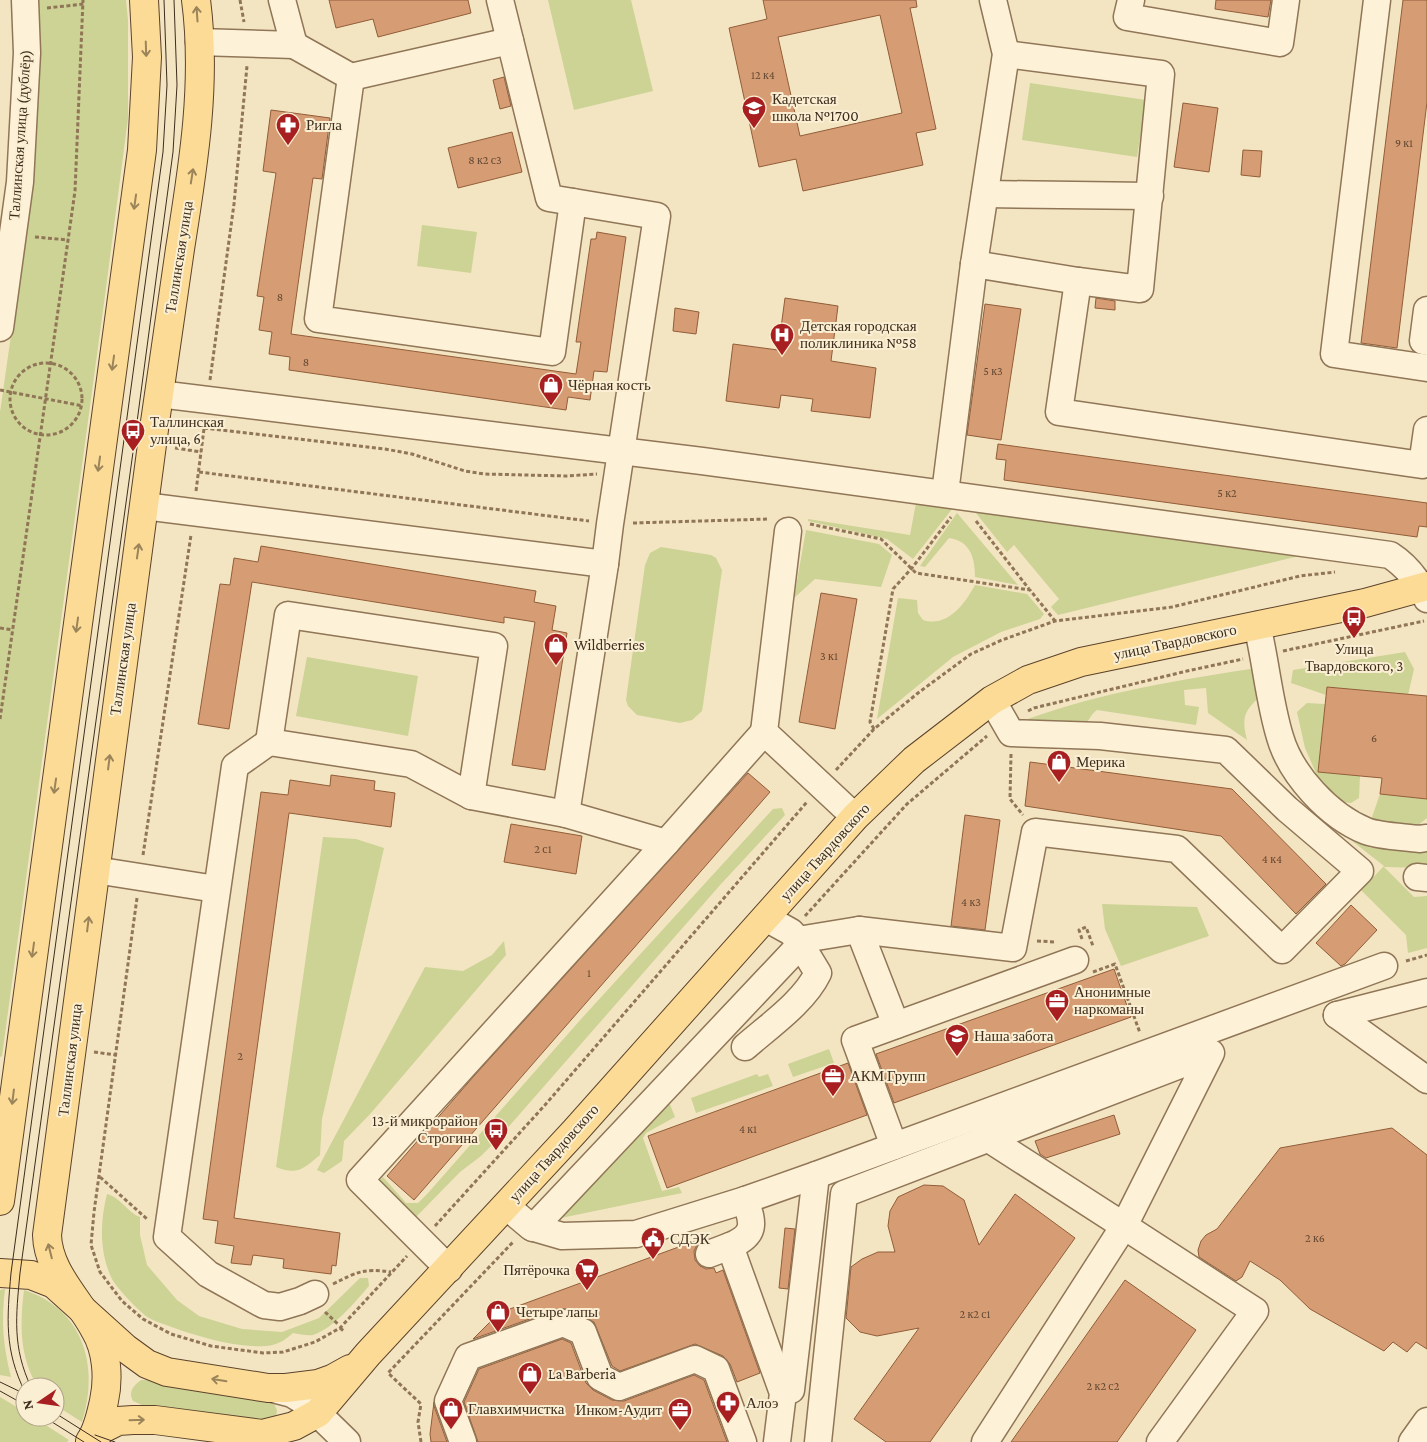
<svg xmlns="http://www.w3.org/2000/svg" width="1427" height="1442" font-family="'Crimson Pro',serif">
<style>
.green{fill:#ccd395}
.building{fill:#d69d74;stroke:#925d39;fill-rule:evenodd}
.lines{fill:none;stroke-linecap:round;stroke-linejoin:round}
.minor-casing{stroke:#907557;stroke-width:29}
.major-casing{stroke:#5d432b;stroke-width:30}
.path{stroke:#907557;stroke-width:3;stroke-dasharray:4 2.5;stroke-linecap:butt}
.minor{stroke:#fdf2d7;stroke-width:26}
.major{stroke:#fbdb96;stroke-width:28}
.tram{stroke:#3e2d1d;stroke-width:1}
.oneway{stroke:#9c845a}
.labels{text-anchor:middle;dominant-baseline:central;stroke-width:4;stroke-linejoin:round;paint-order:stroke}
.number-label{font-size:12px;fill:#644933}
.poi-label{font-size:15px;fill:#3e2d1d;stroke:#faefd3;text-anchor:start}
.street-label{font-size:15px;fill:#3e2d1d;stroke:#faefd3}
</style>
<rect width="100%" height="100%" fill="#f3e5c2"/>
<g class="green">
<polygon points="36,0 126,0 128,20 128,118 106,288 2,1056 0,1057 0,412 33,182"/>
<polygon points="548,0 631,0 653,91 574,110"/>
<polygon points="1030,83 1146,100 1137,157 1022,140"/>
<polygon points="422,225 477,232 471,273 417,266"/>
<polygon points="916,503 952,509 913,559 887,539 808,521 808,519 910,535"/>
<polygon points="968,503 1303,555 1058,615 1051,607 1059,599 1014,545 1007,552"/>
<path d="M 957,513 L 1018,585 L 975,577 C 975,557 970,541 949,538 L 925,567 L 920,566 Z"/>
<polygon points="806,530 879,544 892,555 881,587 815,579 794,598"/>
<polygon points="661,547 711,555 716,558 722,570 703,705 702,711 692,720 680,723 637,715 628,706 626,700 645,565 650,553"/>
<path d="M 975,585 L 1027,594 L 1044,614 L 1040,619 L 1001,632 L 953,657 L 877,719 L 898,598 L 917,600 L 918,613 L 923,620 C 947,628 965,604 975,585 Z"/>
<polygon points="1405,652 1414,669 1408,695 1327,687 1326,695 1291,683 1293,670"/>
<polygon points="307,657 418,676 408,736 296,716"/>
<path d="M 1264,667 L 1265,691 C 1247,710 1240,712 1247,740 L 1208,713 L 1206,688 L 1184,690 L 1185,705 L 1199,707 L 1196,725 L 1097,710 C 1090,714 1090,722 1082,726 L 1025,720 C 1102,692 1183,679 1264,667 Z"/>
<polygon points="1307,703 1325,704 1318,772 1360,776 1359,798 1351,803 1339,802 1319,780 1305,748 1297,712"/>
<polygon points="1380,794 1427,799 1427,818 1412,830 1371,820"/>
<polygon points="782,808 785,815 721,884 497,1140 481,1156 460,1172 416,1217 404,1218 376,1184 383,1177 406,1203 418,1203 428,1193 582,1018 773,809"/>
<path d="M 323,837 L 356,839 L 384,848 L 322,1119 L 320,1155 C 304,1168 298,1176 276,1167 Z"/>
<polygon points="1351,840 1371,848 1427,846 1427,868 1384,867 1414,897 1427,896 1427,948 1408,953 1406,935 1361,890 1384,866"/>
<polygon points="1102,904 1197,907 1209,936 1121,966 1105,929"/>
<polygon points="504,941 506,955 371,1113 344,1141 342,1161 324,1173 317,1170 425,967 463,971 492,955"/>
<polygon points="829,1049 834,1063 793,1077 788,1064"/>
<polygon points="757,1074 759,1077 768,1074 773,1086 696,1113 691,1098"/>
<polygon points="669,1102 675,1117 646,1133 643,1138 662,1191 679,1187 682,1193 561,1218 558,1213"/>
<path d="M 107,1194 C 120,1197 127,1212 140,1217 L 140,1235 L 147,1265 L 177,1300 L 199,1316 L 242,1329 L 282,1332 L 319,1318 L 360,1278 L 368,1278 L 369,1286 C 355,1302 334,1328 313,1335 C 307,1336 299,1334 293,1333 C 285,1340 278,1345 266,1346 C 234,1348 196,1336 166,1325 C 161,1323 154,1321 149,1318 C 141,1314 116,1287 112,1279 C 99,1252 100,1222 107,1194 Z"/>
<path d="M 5,1289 C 1,1322 3,1346 11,1377 L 0,1375 L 0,1290 Z"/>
<path d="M 24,1290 C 83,1309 100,1366 82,1422 L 55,1405 L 55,1387 L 38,1387 C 19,1357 20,1323 24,1290 Z"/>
<path d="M 141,1380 L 147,1380 L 266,1399 L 274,1404 L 277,1410 L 276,1417 L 262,1423 L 144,1406 L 133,1401 C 128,1392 133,1386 141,1380 Z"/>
<polygon points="0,1397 25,1412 25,1417 33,1417 69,1440 67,1442 0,1442"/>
</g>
<g class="building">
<polygon points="329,0 468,0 471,13 378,37 373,19 336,28"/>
<path d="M 763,0 L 916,0 L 917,7 L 910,8 L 936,129 L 916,133 L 923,165 L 803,191 L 796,159 L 759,167 L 729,28 L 767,19 ZM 880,15 L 902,113 L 800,136 L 778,37 Z"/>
<polygon points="1216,0 1271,0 1268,17 1215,9"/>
<polygon points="1403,0 1427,0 1427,102 1397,348 1361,343"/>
<polygon points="504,77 511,106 500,109 493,80"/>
<polygon points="1183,103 1218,108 1209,172 1174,167"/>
<polygon points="271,110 330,118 322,179 313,178 291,334 576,374 581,342 576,342 591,239 596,239 597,232 626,237 607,372 594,371 590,400 568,397 566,410 289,370 290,357 269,354 272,332 259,330 264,297 257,296 276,173 263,171"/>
<polygon points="512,132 522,172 458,188 448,148"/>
<polygon points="1243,150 1262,151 1260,177 1241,175"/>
<polygon points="785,298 838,306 831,361 876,368 870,418 811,411 813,399 781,395 779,408 726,401 733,344 778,350"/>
<polygon points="1096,298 1115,301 1115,310 1095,308"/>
<polygon points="985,304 1021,309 1001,440 967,435"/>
<polygon points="675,308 699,312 696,334 673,331"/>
<polygon points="998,444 1427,503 1427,527 1419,526 1417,537 1004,480 1006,460 996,459"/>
<polygon points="261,546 536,591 534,602 556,606 552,630 567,633 545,770 512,765 535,622 504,617 504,623 252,582 229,729 198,724 220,584 230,585 234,558 258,562"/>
<polygon points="821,593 857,599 835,729 799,722"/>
<polygon points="1327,687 1427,696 1427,799 1380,794 1382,778 1318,772"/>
<polygon points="1030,762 1232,789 1326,884 1296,914 1221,836 1025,806"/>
<polygon points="748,773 770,792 414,1200 387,1176 474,1076"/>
<polygon points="331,775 375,781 374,790 395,793 391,827 289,813 234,1218 340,1233 336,1266 332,1265 331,1274 283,1268 284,1259 253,1255 251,1265 231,1263 234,1246 215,1243 218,1221 203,1219 261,792 288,795 290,780 330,786"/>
<polygon points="965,815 1000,820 985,930 951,926"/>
<polygon points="511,824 582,836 576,874 504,862"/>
<polygon points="1351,905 1377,930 1345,964 1341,966 1316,943"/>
<polygon points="1114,969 1131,1017 894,1103 876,1054"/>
<polygon points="848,1063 867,1115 667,1188 648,1136"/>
<polygon points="1114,1115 1120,1134 1046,1158 1040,1154 1035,1141"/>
<polygon points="1392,1128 1427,1155 1427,1349 1416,1342 1407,1352 1393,1342 1384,1351 1310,1309 1280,1280 1250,1261 1242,1277 1236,1281 1199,1257 1198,1250 1201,1241 1206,1235 1217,1229 1280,1148"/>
<polygon points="924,1185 943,1186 964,1200 979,1245 1015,1194 1075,1238 930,1442 886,1442 854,1419 919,1328 877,1336 860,1332 846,1318 851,1267 862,1259 878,1252 895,1252 888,1226 890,1211 898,1197"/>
<polygon points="785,1228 795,1229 788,1289 779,1288"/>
<polygon points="703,1238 704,1240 697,1245 694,1251 695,1260 700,1266 706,1269 714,1268 716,1273 723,1270 760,1373 737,1382 730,1364 723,1356 695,1344 620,1371 612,1366 594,1322 568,1309 558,1309 473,1339 499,1313"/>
<polygon points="1125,1280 1196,1330 1117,1442 1011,1442"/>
<polygon points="562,1339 571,1343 586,1383 593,1390 612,1400 624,1401 694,1375 704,1380 727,1442 478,1442 464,1402 479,1369"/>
<polygon points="434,1402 434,1406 447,1442 431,1442 430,1434"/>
</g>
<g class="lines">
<defs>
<g id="minor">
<polyline points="1131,0 1127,17 1280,43 1286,0"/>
<polyline points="1377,0 1334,354 1427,368"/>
<polyline points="199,42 294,45 282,0"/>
<polyline points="294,45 351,77 510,41"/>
<polyline points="1006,54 1161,74 1140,289 1078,281"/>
<polyline points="351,77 318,319 552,352 573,202"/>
<polyline points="985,194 1150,196"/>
<polyline points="974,264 1078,281 1059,412 1422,465 1427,430"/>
<polyline points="1427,310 1423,341 1427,342"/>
<polyline points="0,328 20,182 27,53 25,0"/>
<path d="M 159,394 L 702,461 L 1390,555 C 1407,566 1418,580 1427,599"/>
<polyline points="945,493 974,264 1006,54 993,0"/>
<polyline points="144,506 605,564"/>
<polyline points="788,531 764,732 855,817"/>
<path d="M 1257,625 C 1266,662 1269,701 1280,737 C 1291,775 1329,816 1366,831 C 1378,836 1405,837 1419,839 L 1427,838"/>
<polyline points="269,742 288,615 494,646 471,796 566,814 605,564 610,524 657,216 549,198 500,0"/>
<polyline points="566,814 666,843"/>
<polyline points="95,870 216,889"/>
<polyline points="1417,877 1427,878"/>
<polyline points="766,918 791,932 798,940 859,930 1013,948 1035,832 1177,849 1282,950 1360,871 1287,809 1226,750 1100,736 1011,733 992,700"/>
<polyline points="859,930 896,1025"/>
<polyline points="1337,1015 1427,1080"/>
<polyline points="1337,1015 1427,992"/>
<path d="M 745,1047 C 769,1026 804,1002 818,973 L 798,940"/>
<polyline points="894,1146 855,1040 1075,960"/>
<path d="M 745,1200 C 754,1224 756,1235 730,1246 L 783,1393 L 777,1442"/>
<polyline points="506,1206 531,1227 562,1236 636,1234 745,1200 816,1175 1384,966"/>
<polyline points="533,1228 801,944"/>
<polyline points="709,1254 730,1246"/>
<polyline points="449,1269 360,1180 666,843 764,732"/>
<polyline points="315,1294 300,1301 280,1307 264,1305 208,1274 167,1237 235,766 269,742 411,764 471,796"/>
<polyline points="269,1388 292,1394 308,1404 347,1442"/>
<polyline points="791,1390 816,1175"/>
<polyline points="463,1442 448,1401 468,1357 563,1323 583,1332 600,1377 619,1387 695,1359 716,1369 743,1442"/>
<polyline points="818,1442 844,1194 1211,1053 1124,1226 1255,1311 1160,1442"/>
<polyline points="985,1442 1124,1226 989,1139"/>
<polyline points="1412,1442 1427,1421"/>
</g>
<g id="major">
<polyline points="0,1201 142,150 147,57 144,0"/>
<polyline points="0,1273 31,1275 54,1284 125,1348 147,1364 167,1372 268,1388 286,1388 318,1384 332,1379 350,1369"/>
<polyline points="93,1437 104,1428 118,1421 133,1420 155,1420 262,1434 294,1426 318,1413 368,1354 575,1131 855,817 914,760 992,700 1028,680 1081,662 1365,603 1427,586"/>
<path d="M 90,1441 C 98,1430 101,1414 104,1401 C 109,1378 107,1350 95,1330 C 79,1299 48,1272 47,1235 C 83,964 119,693 155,422 C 163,364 172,307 180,249 C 193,167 207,83 196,0"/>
</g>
</defs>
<use href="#minor" class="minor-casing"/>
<use href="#major" class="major-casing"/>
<g class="path">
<polyline points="240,0 244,22"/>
<polyline points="47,8 84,4"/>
<polyline points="35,237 68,240"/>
<circle cx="46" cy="399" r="36"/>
<polyline points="210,380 234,204 247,66"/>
<polyline points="0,390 83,406"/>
<polyline points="204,428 385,449 412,454 465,471 484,474 567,476 597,474"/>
<polyline points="175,448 201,452"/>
<polyline points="199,472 589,521"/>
<polyline points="196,491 205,421"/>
<polyline points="976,521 1029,589"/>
<polyline points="633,523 769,519"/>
<polyline points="810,524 881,539 916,573 1030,590 1055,621"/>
<polyline points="0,628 13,630"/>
<polyline points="1283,651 1424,621"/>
<polyline points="1028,711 1034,708 1187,671 1243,659"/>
<polyline points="0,719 75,191 83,0"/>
<polyline points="874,729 870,722 893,589 912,568 951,517"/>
<polyline points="1011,754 1010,799 1023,815"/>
<polyline points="836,770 874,729 918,693 971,654 1002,640 1055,621 1172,607 1300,576 1335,572"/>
<polyline points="143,855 191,535"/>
<polyline points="137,898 94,1212 91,1245 100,1272 122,1301 143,1319 171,1334 211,1346 263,1353 283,1352 315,1342 340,1328 407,1256"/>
<polyline points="805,916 907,804 987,736"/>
<polyline points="1082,939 1079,930 1086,927 1093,946"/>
<polyline points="1037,941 1055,942"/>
<polyline points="1406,961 1427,955"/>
<polyline points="1093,972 1115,964 1140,1033"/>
<polyline points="94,1052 116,1055"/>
<polyline points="100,1177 147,1219"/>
<polyline points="435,1226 545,1105 807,802"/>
<path d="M 333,1284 C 357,1272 364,1268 391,1272"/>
<polyline points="325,1312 339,1325"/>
<polyline points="340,1328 345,1332"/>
<polyline points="421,1442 418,1422 421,1404 388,1373 514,1241"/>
</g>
<use href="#minor" class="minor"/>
<use href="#major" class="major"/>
<g class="tram">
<polyline points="0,1382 25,1394"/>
<path d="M 31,1387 C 12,1347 16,1316 20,1273 L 133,452 L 173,152 L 177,85 L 174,0"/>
<polyline points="0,1391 25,1405"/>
<path d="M 25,1392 C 4,1350 7,1318 11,1273 L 163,152 L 167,85 L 164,0"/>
<polyline points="55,1413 101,1442"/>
<polyline points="44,1417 84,1442"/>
<polyline points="95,1435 115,1442"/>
</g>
</g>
<defs><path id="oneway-shaft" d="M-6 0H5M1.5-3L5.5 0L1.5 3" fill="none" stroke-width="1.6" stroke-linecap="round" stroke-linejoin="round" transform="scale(1.25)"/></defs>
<g class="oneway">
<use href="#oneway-shaft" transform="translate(197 14) rotate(-94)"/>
<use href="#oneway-shaft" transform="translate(146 49) rotate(88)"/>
<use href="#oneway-shaft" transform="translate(192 176) rotate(-81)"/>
<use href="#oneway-shaft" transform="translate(135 202) rotate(98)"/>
<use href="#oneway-shaft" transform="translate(113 363) rotate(98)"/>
<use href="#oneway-shaft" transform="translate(99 464) rotate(98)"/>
<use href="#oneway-shaft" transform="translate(138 551) rotate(-82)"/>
<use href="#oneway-shaft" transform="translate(77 625) rotate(98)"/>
<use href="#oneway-shaft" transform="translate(109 762) rotate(-83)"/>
<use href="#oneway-shaft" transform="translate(55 786) rotate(98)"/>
<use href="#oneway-shaft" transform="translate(88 924) rotate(-83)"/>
<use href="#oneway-shaft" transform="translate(33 950) rotate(98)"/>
<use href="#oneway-shaft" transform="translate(13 1097) rotate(97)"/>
<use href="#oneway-shaft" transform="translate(50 1251) rotate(-104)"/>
<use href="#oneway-shaft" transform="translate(219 1380) rotate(-171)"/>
<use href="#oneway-shaft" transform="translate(137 1420) rotate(-2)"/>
</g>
<defs>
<symbol id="school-pin" viewBox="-11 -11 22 30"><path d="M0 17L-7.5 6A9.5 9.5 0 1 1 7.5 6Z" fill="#a71f20" stroke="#faefd3"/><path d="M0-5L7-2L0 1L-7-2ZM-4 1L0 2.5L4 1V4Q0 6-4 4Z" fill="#fff"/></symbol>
<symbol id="pharmacy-pin" viewBox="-11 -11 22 30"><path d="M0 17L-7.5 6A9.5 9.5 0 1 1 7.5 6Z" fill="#a71f20" stroke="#faefd3"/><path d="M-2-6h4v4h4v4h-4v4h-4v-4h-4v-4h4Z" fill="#fff"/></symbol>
<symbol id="hospital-pin" viewBox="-11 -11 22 30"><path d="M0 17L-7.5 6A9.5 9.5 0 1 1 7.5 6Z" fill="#a71f20" stroke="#faefd3"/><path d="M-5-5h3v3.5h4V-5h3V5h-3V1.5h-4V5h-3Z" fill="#fff"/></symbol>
<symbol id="shop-pin" viewBox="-11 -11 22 30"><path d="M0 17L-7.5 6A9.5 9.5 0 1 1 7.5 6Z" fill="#a71f20" stroke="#faefd3"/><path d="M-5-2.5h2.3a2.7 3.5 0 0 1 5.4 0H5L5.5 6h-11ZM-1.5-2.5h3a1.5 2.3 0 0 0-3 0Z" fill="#fff"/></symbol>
<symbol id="bus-pin" viewBox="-11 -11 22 30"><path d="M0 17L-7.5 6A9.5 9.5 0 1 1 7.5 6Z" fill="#a71f20" stroke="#faefd3"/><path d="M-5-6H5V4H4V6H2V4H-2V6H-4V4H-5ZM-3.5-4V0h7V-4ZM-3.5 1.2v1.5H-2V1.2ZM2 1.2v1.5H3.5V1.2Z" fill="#fff"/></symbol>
<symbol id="office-pin" viewBox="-11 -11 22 30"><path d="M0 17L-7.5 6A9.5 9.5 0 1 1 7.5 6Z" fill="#a71f20" stroke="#faefd3"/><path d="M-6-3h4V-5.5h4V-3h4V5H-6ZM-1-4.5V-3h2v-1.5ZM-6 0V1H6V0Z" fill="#fff"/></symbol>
<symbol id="civic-pin" viewBox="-11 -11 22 30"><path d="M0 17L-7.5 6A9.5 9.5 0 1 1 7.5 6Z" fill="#a71f20" stroke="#faefd3"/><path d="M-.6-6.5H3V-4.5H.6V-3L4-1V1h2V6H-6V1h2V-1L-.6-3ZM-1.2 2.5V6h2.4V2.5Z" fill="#fff"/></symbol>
<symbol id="supermarket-pin" viewBox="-11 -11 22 30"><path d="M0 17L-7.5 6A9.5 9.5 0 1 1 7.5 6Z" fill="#a71f20" stroke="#faefd3"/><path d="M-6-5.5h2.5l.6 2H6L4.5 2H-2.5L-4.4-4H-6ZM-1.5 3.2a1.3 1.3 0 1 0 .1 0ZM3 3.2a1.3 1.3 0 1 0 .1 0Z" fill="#fff"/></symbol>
</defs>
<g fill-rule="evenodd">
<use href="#school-pin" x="740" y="94" width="28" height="38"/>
<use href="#pharmacy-pin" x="274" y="111" width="28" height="38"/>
<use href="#hospital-pin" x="768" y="321" width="28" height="38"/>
<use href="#shop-pin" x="537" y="371" width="28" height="38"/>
<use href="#bus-pin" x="119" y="417" width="28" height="38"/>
<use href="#bus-pin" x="1340" y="604" width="28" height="38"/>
<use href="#shop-pin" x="542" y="631" width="28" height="38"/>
<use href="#shop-pin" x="1045" y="748" width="28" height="38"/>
<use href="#office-pin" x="1043" y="987" width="28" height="38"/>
<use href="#school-pin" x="943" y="1022" width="28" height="38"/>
<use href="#office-pin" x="819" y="1062" width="28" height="38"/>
<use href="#bus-pin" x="482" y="1116" width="28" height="38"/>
<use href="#civic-pin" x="639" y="1225" width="28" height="38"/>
<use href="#supermarket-pin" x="573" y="1256" width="28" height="38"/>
<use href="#shop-pin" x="484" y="1298" width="28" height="38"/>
<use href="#shop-pin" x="516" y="1360" width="28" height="38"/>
<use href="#pharmacy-pin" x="714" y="1389" width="28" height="38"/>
<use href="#shop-pin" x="437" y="1395" width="28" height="38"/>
<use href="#office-pin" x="666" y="1396" width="28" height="38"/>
</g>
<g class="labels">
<g class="number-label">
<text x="763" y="75">12 к4</text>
<text x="1404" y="143">9 к1</text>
<text x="485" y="160">8 к2 с3</text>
<text x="280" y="297">8</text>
<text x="306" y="362">8</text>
<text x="993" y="371">5 к3</text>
<text x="1227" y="493">5 к2</text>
<text x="829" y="656">3 к1</text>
<text x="1374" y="738">6</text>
<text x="543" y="849">2 с1</text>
<text x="1272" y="859">4 к4</text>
<text x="971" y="902">4 к3</text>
<text x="589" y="973">1</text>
<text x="240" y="1056">2</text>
<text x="748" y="1129">4 к1</text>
<text x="1315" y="1238">2 к6</text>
<text x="975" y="1314">2 к2 с1</text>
<text x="1103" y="1386">2 к2 с2</text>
</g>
<g class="poi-label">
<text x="772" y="99">Кадетская<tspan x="772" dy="17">школа №1700</tspan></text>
<text x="306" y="125">Ригла</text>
<text x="800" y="326">Детская городская<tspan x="800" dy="17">поликлиника №58</tspan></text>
<text x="568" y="385">Чёрная кость</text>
<text x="150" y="422">Таллинская<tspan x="150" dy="17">улица, 6</tspan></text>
<text x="574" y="645">Wildberries</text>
<text x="1354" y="649" text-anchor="middle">Улица<tspan x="1354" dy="17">Твардовского, 3</tspan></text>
<text x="1076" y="762">Мерика</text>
<text x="1074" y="992">Анонимные<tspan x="1074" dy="17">наркоманы</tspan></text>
<text x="974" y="1036">Наша забота</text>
<text x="850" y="1076">АКМ Групп</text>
<text x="478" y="1121" text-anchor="end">13-й микрорайон<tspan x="478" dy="17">Строгина</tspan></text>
<text x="670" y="1239">СДЭК</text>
<text x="570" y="1270" text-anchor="end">Пятёрочка</text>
<text x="516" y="1312">Четыре лапы</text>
<text x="548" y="1374">La Barberia</text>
<text x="746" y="1403">Алоэ</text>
<text x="468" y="1409">Главхимчистка</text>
<text x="662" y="1410" text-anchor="end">Инком-Аудит</text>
</g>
<g class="street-label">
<text transform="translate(20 135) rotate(-86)">Таллинская улица (дублёр)</text>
<text transform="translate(179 257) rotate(-81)">Таллинская улица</text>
<text transform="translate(1175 642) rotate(-12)">улица Твардовского</text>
<text transform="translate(123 659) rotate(-82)">Таллинская улица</text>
<text transform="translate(825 852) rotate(-48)">улица Твардовского</text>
<text transform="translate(70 1060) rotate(-83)">Таллинская улица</text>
<text transform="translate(554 1153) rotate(-48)">улица Твардовского</text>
</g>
</g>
<g transform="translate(40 1402) rotate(257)"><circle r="24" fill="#faefd3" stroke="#afa18a"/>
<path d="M0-4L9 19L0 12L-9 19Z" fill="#a71f20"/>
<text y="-8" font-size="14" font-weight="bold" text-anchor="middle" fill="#3e2d1d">N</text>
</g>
</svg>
